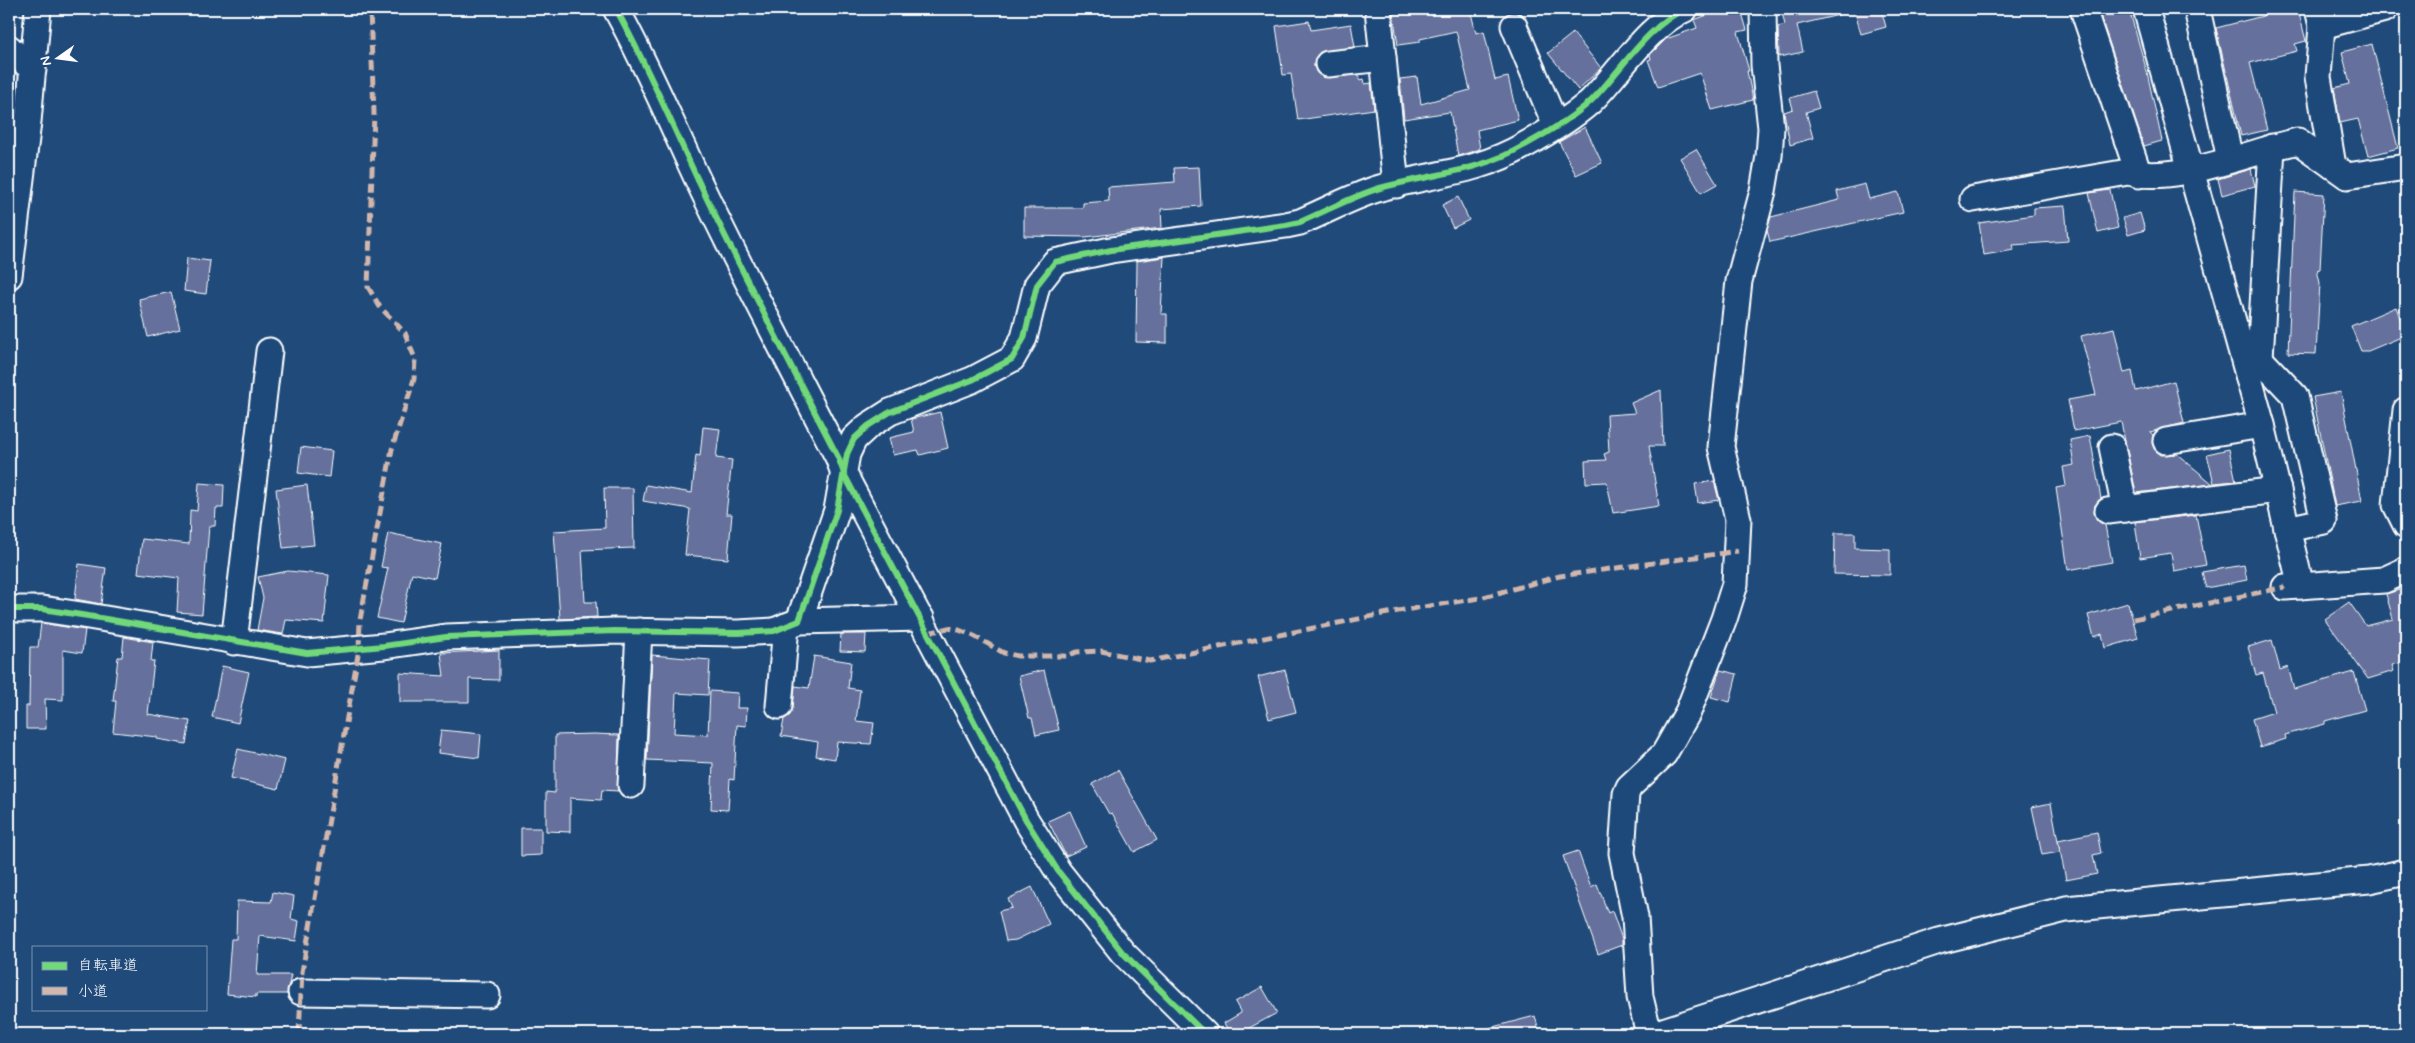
<svg xmlns="http://www.w3.org/2000/svg" width="2415" height="1043" font-family="Mynerve,'Klee One',sans-serif">
<style>
.building{fill:#65719c;stroke:#fff}
.lines{fill:none;stroke-linecap:round;stroke-linejoin:round}
.minor-casing{stroke:#fff;stroke-width:29}
.minor{stroke:#1f4a7a;stroke-width:25}
.quiet{stroke:#d1b7ad;stroke-width:5;stroke-dasharray:10 5;stroke-linecap:butt}
.cycleway-casing{stroke:#1f4a7a;stroke-width:9}
.cycleway{stroke:#71d979;stroke-width:6}
</style>
<rect width="100%" height="100%" fill="#1f4a7a"/>
<filter id="ink" filterUnits="userSpaceOnUse"><feTurbulence type="fractalNoise" baseFrequency=".02" numOctaves="2"/><feDisplacementMap in="SourceGraphic" scale="10" xChannelSelector="R" yChannelSelector="G"/><feConvolveMatrix kernelMatrix="1 2 1 2 8 2 1 2 1" color-interpolation-filters="sRGB"/></filter>
<g filter="url(#ink)">
<g class="building">
<polygon points="1422,9 1470,9 1476,33 1484,31 1495,80 1508,77 1518,120 1477,130 1480,149 1458,156 1450,112 1404,119 1400,79 1417,77 1421,104 1470,90 1456,31 1420,39 1420,42 1398,45 1393,13"/>
<polygon points="1708,9 1736,9 1737,14 1742,13 1747,30 1738,32 1749,71 1747,71 1753,100 1712,110 1700,73 1658,87 1648,60 1651,59 1650,55 1666,39 1697,28 1694,20 1710,14"/>
<polygon points="1781,9 1838,9 1839,15 1797,25 1803,52 1779,57 1778,27 1785,25"/>
<polygon points="1854,9 1881,9 1886,27 1861,34"/>
<polygon points="2098,9 2129,9 2147,72 2162,141 2144,146"/>
<polygon points="2261,9 2298,9 2306,41 2295,44 2297,51 2250,63 2267,130 2241,136 2216,28 2263,16"/>
<polygon points="1309,21 1311,30 1351,24 1355,47 1320,52 1315,58 1314,66 1317,73 1323,77 1359,75 1359,80 1364,79 1365,84 1371,83 1374,109 1298,120 1291,74 1283,75 1276,26"/>
<polygon points="1573,33 1601,68 1578,90 1548,53"/>
<polygon points="2372,44 2398,148 2368,156 2358,119 2340,123 2334,88 2350,84 2342,52"/>
<polygon points="1814,91 1819,108 1806,112 1813,138 1790,145 1784,112 1793,109 1790,98"/>
<polygon points="1585,127 1602,163 1576,175 1559,142"/>
<polygon points="1696,149 1717,184 1701,193 1680,158"/>
<polygon points="1199,167 1201,206 1161,209 1162,228 1085,237 1024,236 1024,208 1083,208 1083,203 1109,201 1108,187 1175,182 1174,168"/>
<polygon points="2251,169 2255,186 2222,195 2218,179"/>
<polygon points="1865,184 1869,199 1898,192 1903,212 1770,242 1767,230 1771,217 1839,200 1837,191"/>
<polygon points="2110,190 2118,228 2098,233 2089,193"/>
<polygon points="2295,192 2324,194 2320,269 2317,270 2320,283 2316,354 2288,353"/>
<polygon points="1458,197 1469,220 1453,228 1442,205"/>
<polygon points="2065,206 2068,241 2013,245 2014,250 1984,255 1979,223 2034,215 2034,208"/>
<polygon points="2140,213 2145,230 2128,235 2123,218"/>
<polygon points="1164,257 1161,314 1167,314 1167,343 1136,342 1137,261"/>
<polygon points="187,258 210,261 206,294 184,291"/>
<polygon points="171,292 180,329 148,337 139,299"/>
<polygon points="2396,307 2406,335 2368,351 2361,351 2351,326"/>
<polygon points="2114,328 2124,373 2132,371 2136,391 2174,381 2184,423 2150,432 2153,435 2152,443 2155,450 2161,455 2177,454 2213,484 2136,493 2121,422 2074,431 2068,400 2096,395 2081,336"/>
<polygon points="1661,390 1663,446 1649,446 1659,506 1613,513 1607,482 1586,483 1585,461 1606,460 1604,454 1609,452 1607,415 1635,413 1631,403"/>
<polygon points="2341,392 2362,501 2335,506 2313,397"/>
<polygon points="940,412 948,448 920,455 918,450 893,455 889,438 914,432 911,419"/>
<polygon points="703,427 720,429 716,458 732,460 726,514 732,514 728,559 685,555 690,509 643,501 646,485 692,493 696,455 700,456"/>
<polygon points="2090,436 2101,499 2095,505 2094,513 2097,520 2105,525 2112,562 2068,570 2056,488 2066,486 2063,467 2074,465 2070,440"/>
<polygon points="301,447 332,451 329,477 298,473"/>
<polygon points="2229,449 2236,481 2214,483 2207,454"/>
<polygon points="1714,481 1719,500 1698,503 1695,484"/>
<polygon points="199,483 224,485 223,508 216,508 215,526 209,526 202,614 177,612 179,578 138,573 142,539 189,544 190,510 197,511"/>
<polygon points="307,485 314,545 283,548 276,489"/>
<polygon points="604,488 633,488 634,548 582,550 585,602 596,602 597,617 560,619 554,531 605,528"/>
<polygon points="2196,515 2206,565 2174,571 2171,553 2140,558 2135,522"/>
<polygon points="388,533 442,544 435,578 412,573 401,623 377,618 388,568 381,567"/>
<polygon points="1835,533 1855,533 1855,548 1890,549 1890,575 1834,574"/>
<polygon points="79,564 106,568 101,604 75,599"/>
<polygon points="2244,565 2247,580 2206,588 2202,572"/>
<polygon points="288,571 329,575 324,623 286,620 283,634 257,630 263,598 258,577"/>
<polygon points="2406,588 2406,661 2392,665 2394,671 2368,679 2325,619 2349,602 2366,626 2393,619 2386,594"/>
<polygon points="2128,603 2138,638 2105,648 2102,634 2094,637 2088,615"/>
<polygon points="41,623 85,630 82,653 63,650 63,700 45,699 46,729 26,729 26,706 29,706 30,647 38,647"/>
<polygon points="841,634 866,634 865,652 840,651"/>
<polygon points="124,637 153,642 151,661 154,661 148,714 190,721 186,744 157,739 157,737 113,732 116,701 113,701 118,657 122,657"/>
<polygon points="2272,640 2280,670 2288,667 2294,689 2354,672 2365,710 2325,721 2325,724 2285,735 2286,739 2260,747 2252,719 2274,712 2263,673 2256,675 2248,647"/>
<polygon points="499,650 499,680 469,679 469,702 400,702 400,673 444,676 441,653"/>
<polygon points="652,655 710,660 708,695 676,693 674,733 708,735 710,691 738,693 737,708 747,708 746,726 737,725 734,780 730,779 728,810 711,809 713,763 647,760"/>
<polygon points="814,656 851,662 848,688 860,690 856,721 874,723 871,744 837,742 835,759 816,756 818,742 781,736 784,719 790,715 793,708 795,686 809,688"/>
<polygon points="222,666 249,672 238,723 212,717"/>
<polygon points="1044,670 1059,730 1036,735 1032,718 1029,718 1019,676"/>
<polygon points="1285,670 1296,712 1269,719 1258,677"/>
<polygon points="1720,670 1737,674 1730,702 1711,697"/>
<polygon points="441,730 481,734 479,758 438,753"/>
<polygon points="594,734 619,735 618,791 602,790 601,800 570,798 570,832 546,831 546,792 555,793 555,735"/>
<polygon points="238,749 285,760 278,789 231,778"/>
<polygon points="1118,770 1157,840 1134,852 1112,813 1109,814 1092,784"/>
<polygon points="2051,803 2060,852 2042,855 2032,807"/>
<polygon points="1070,811 1086,847 1066,856 1048,821"/>
<polygon points="521,828 541,828 541,855 521,856"/>
<polygon points="2097,832 2101,853 2093,855 2097,874 2066,880 2058,840"/>
<polygon points="1578,851 1591,887 1597,884 1608,913 1612,911 1622,939 1622,945 1598,954 1563,856"/>
<polygon points="1032,887 1049,924 1016,940 1006,941 999,911 1012,908 1008,899"/>
<polygon points="273,892 294,896 291,919 299,921 296,941 260,936 257,975 291,975 287,994 256,994 256,997 227,994 231,939 236,939 237,901 271,902"/>
<polygon points="1262,987 1277,1013 1238,1034 1230,1034 1224,1023 1241,1013 1235,1002"/>
<polygon points="1535,1016 1540,1034 1489,1034 1489,1028"/>
</g>
<g class="lines">
<defs>
<g id="minor">
<path d="M 616,9 C 646,63 670,120 696,176 C 741,271 790,364 838,457 L 845,476 L 1026,820 L 1058,871 L 1123,953 L 1205,1034"/>
<polyline points="1378,9 1396,185"/>
<polyline points="2083,9 2139,175"/>
<polyline points="2146,9 2262,425 2301,586"/>
<polyline points="2197,9 2230,159"/>
<polyline points="2318,9 2322,26 2318,77 2333,166"/>
<polyline points="1514,26 1556,126"/>
<polyline points="2322,26 2385,9"/>
<polyline points="9,48 33,70"/>
<polyline points="1328,64 1383,58"/>
<path d="M 1973,199 L 2128,172 C 2176,184 2250,152 2298,141 L 2347,176 L 2406,167"/>
<polyline points="9,276 28,122 38,9"/>
<polyline points="2260,359 2295,396 2324,521 2287,529"/>
<polyline points="2249,379 2260,359 2272,147"/>
<polyline points="2406,410 2396,505 2406,525"/>
<polyline points="2166,441 2262,425"/>
<polyline points="2112,447 2125,509"/>
<polyline points="2108,511 2278,490"/>
<polyline points="2285,587 2384,580 2406,570"/>
<path d="M 9,609 L 42,609 L 88,616 L 307,653 L 384,646 L 446,637 L 615,631 L 738,633 L 774,631 L 799,621 L 837,510 L 847,454 L 854,439 L 868,426 L 890,412 L 972,380 L 1012,359 L 1024,338 L 1037,285 L 1055,262 L 1111,250 L 1286,225 L 1300,222 C 1326,211 1353,196 1380,188 C 1431,174 1477,173 1525,145 C 1547,133 1572,118 1591,101 C 1620,72 1648,25 1685,9"/>
<polyline points="799,621 921,618"/>
<polyline points="234,642 269,351"/>
<polyline points="779,706 786,626"/>
<polyline points="631,785 639,631"/>
<polyline points="301,992 487,995"/>
<polyline points="1649,1034 1640,997 1635,917 1622,853 1626,794 1629,787 1664,754 1688,712 1724,619 1735,584 1738,519 1721,447 1739,281 1763,191 1769,156 1771,128 1764,65 1763,9"/>
<polyline points="1654,1034 1939,941 2066,909 2369,880 2406,872"/>
</g>
</defs>
<use href="#minor" class="minor-casing"/>
<use href="#minor" class="minor"/>
<g class="quiet">
<polyline points="2134,619 2285,587"/>
<polyline points="928,633 948,628 959,630 974,636 1004,653 1018,656 1067,656 1077,652 1101,651 1150,661 1398,611 1480,598 1560,576 1738,551"/>
<polyline points="299,1034 302,972 359,649 360,620 392,449 414,379 415,359 405,333 380,307 368,287 374,113 370,9"/>
</g>
<defs>
<g id="cycleway">
<path d="M 616,9 C 646,63 670,120 696,176 C 741,271 790,364 838,457 L 845,476 L 1026,820 L 1058,871 L 1123,953 L 1205,1034"/>
<path d="M 9,609 L 42,609 L 88,616 L 307,653 L 384,646 L 446,637 L 615,631 L 738,633 L 774,631 L 799,621 L 837,510 L 847,454 L 854,439 L 868,426 L 890,412 L 972,380 L 1012,359 L 1024,338 L 1037,285 L 1055,262 L 1111,250 L 1286,225 L 1300,222 C 1326,211 1353,196 1380,188 C 1431,174 1477,173 1525,145 C 1547,133 1572,118 1591,101 C 1620,72 1648,25 1685,9"/>
</g>
</defs>
<use href="#cycleway" class="cycleway-casing"/>
<use href="#cycleway" class="cycleway"/>
</g>
</g>
<rect width="2415" height="1043" fill="none" stroke="#1f4a7a" stroke-width="30"/>
<rect x="15" y="15" width="2385" height="1013" fill="none" stroke="#fff" stroke-width="2" filter="url(#ink)"/>
<rect x="32" y="946" width="175" height="65" fill="#1f4a7a" stroke="#7992af"/>
<rect x="42" y="962" width="25" height="8" fill="#71d979" stroke="#7992af"/>
<text x="78" y="970" font-size="15" fill="#ffffff">自転車道</text>
<rect x="42" y="987" width="25" height="8" fill="#d1b7ad" stroke="#7992af"/>
<text x="78" y="996" font-size="15" fill="#ffffff">小道</text>
<g transform="translate(58 58) rotate(256)" stroke="#1f4a7a" stroke-width="4" paint-order="stroke">
<path d="M0-4L9 19L0 12L-9 19Z" fill="#ffffff"/>
<text y="-8" font-size="14" font-weight="bold" text-anchor="middle" fill="#ffffff">N</text>
</g>
</svg>
